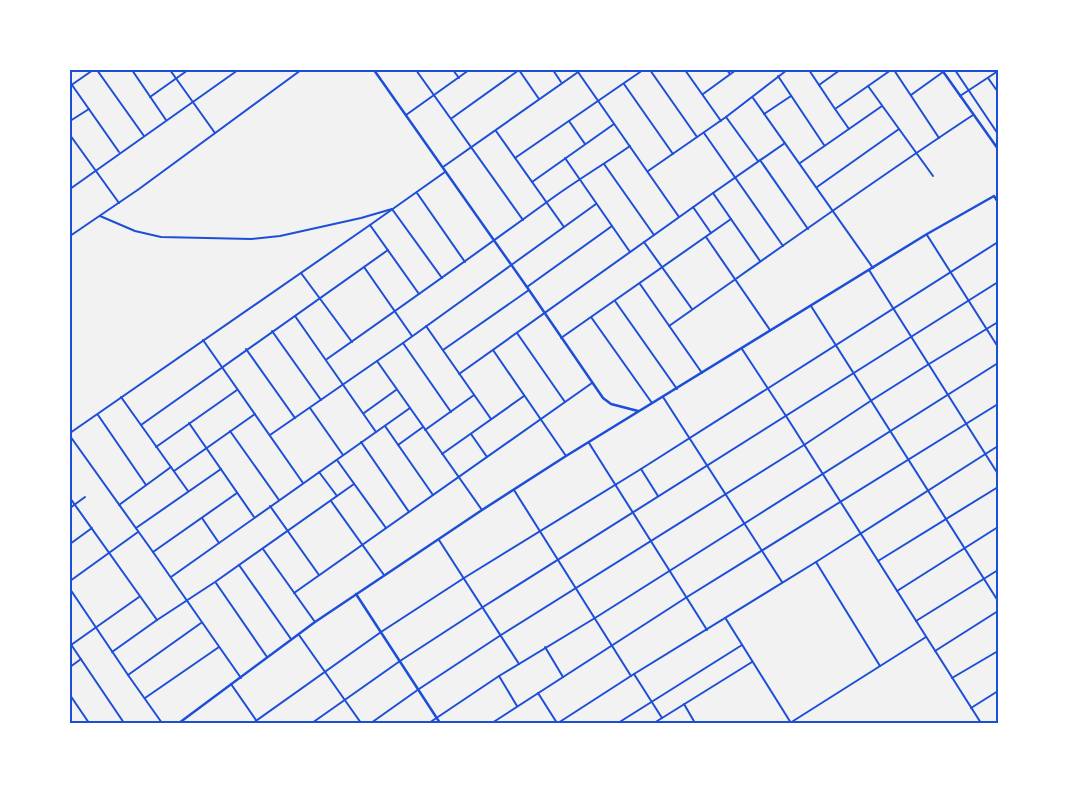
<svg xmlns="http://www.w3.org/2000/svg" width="1068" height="793" font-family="Rubik,sans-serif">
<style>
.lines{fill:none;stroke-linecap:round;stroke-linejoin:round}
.minor{stroke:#1d4ed8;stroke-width:2}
.tertiary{stroke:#1d4ed8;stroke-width:2.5}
.neatline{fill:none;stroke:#1d4ed8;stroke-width:2}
</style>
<rect width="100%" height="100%" fill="#f2f2f2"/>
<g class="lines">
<g class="minor">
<polyline points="97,70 144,136"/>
<polyline points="132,70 166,120"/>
<polyline points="170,70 215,133"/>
<polyline points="416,70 523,220"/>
<polyline points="453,70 459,78"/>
<polyline points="519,70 539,99"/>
<polyline points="553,70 561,82"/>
<polyline points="650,70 697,137"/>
<polyline points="685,70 721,121"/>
<polyline points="727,70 730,74"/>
<polyline points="809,70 835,109"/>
<polyline points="894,70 939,138"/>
<polyline points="955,70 998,134"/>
<polyline points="578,72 679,217"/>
<polyline points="778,76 824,145"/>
<polyline points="988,78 998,92"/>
<polyline points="624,84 673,154"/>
<polyline points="72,85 119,152"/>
<polyline points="819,85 840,70"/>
<polyline points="70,86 93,70"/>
<polyline points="868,86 933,176"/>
<polyline points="703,94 736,70"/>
<polyline points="911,95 943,72"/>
<polyline points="960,96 998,71"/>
<polyline points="150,97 188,70"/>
<polyline points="753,98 873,268"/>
<polyline points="764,114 791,96"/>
<polyline points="406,115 469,70"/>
<polyline points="726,117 758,161"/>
<polyline points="452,118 519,70"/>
<polyline points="70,121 89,109"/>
<polyline points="569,121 585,144"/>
<polyline points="849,129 835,109 891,70"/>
<polyline points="496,131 564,227"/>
<polyline points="704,133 783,246"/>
<polyline points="70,135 119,203"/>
<polyline points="515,158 643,70"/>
<polyline points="565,158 630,252"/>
<polyline points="760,160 808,229"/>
<polyline points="800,163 882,106"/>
<polyline points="604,164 654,235"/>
<polyline points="443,167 581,70"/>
<polyline points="648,171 726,117 787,70"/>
<polyline points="532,182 614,124"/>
<polyline points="817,187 899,129"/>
<polyline points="70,189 238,70"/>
<polyline points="417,193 465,262"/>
<polyline points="713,193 760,261"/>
<polyline points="693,207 711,233"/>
<polyline points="392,209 442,278"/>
<polyline points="100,216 135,231 161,237 251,239 280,236 361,218 392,209"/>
<polyline points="927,235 998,347"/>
<polyline points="70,236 139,189 301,70"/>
<polyline points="706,237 770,330"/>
<polyline points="644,242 692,309"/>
<polyline points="364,267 412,336"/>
<polyline points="869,270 998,474"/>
<polyline points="301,273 352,342"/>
<polyline points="640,284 702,373"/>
<polyline points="527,287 612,226"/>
<polyline points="419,294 370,225 445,172"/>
<polyline points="615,301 677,389"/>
<polyline points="811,306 998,601"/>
<polyline points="295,316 376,432"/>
<polyline points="591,317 652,403"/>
<polyline points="426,326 491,419"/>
<path d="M 669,326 C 770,255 870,183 973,115"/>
<polyline points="272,331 321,400"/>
<polyline points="517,333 565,402"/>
<polyline points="561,338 731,219"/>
<polyline points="203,340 303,483"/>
<polyline points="403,343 451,412"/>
<polyline points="246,349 295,418"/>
<polyline points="742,349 786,416 981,723"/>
<polyline points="443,350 529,290"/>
<polyline points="493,350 566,456"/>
<path d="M 327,359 C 401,307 474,255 547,202 C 574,182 603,165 630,146"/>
<polyline points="377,361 482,510"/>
<polyline points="459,374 713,193 785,143"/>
<polyline points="121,397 188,491"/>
<polyline points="663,397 782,582"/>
<polyline points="310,408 343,455"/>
<polyline points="364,413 396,390"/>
<polyline points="98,415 146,485"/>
<polyline points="189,423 254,517"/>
<polyline points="141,425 388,250"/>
<polyline points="385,426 433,495"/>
<polyline points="425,430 474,395"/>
<polyline points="230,431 279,500"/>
<polyline points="70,433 370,225"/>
<polyline points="471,434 487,457"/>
<polyline points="270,435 403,343 596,204"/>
<polyline points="70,436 153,552 241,678"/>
<polyline points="361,442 409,512"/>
<polyline points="589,443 707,630"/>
<polyline points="398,445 423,427"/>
<polyline points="156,447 237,390"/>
<polyline points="442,454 524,396"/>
<polyline points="337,460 386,528"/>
<polyline points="641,469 658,496"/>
<polyline points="174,471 255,414"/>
<polyline points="319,472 337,496"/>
<polyline points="514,490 631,676"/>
<polyline points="70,498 157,620"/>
<polyline points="331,501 384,575"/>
<polyline points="119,505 171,467"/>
<polyline points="270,506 319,575"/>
<polyline points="70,508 85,497"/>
<polyline points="202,518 219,543"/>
<polyline points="136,528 221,469"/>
<polyline points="439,540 519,664"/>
<polyline points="70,544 92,528"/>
<polyline points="263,549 315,622"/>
<polyline points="153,552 237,493"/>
<polyline points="878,561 998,487"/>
<polyline points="816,562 880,666"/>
<polyline points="239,565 291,639"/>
<polyline points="171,577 410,408"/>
<polyline points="70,581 138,532"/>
<polyline points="216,583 267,657"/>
<polyline points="70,589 128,675 162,723"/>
<polyline points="897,591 998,527"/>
<polyline points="294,593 592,383"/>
<polyline points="726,619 791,723"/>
<polyline points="916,621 998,570"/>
<polyline points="299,635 361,723"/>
<polyline points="70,643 124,723"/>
<polyline points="71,645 139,597"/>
<polyline points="545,647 563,677"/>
<polyline points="935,651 998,611"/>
<polyline points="112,652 157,620 215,582 354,484"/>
<polyline points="70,667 81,659"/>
<polyline points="634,674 662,718"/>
<polyline points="128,675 201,623"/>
<polyline points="499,676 517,706"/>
<polyline points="952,678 998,651"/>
<polyline points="231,684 258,723"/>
<polyline points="538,693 557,723"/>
<polyline points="70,695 89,723"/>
<polyline points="145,698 219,647"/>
<polyline points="684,704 695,723"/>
<polyline points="971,708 998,691"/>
<polyline points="253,723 381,632 464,578 641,469 998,242"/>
<polyline points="312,723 400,661 483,607 998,282"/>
<polyline points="371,723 419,689 501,635 804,445 872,400 929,364 998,322"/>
<polyline points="429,723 499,676 595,618 998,363"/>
<polyline points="492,723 687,597 998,404"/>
<polyline points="558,723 634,674 816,562 998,446"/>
<polyline points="618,723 742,645"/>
<polyline points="654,723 752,662"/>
<polyline points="790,723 926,637"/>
</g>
<g class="tertiary">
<polyline points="374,70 529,290 603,398 611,404 638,411"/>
<polyline points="942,70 998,149"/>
<polyline points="356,594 440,723"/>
<polyline points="179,723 315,622 482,510 566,456 927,234 994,196 998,202"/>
</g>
</g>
<rect width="1068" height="793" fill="none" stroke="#ffffff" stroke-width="142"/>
<rect x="71" y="71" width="926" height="651" class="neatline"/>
</svg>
